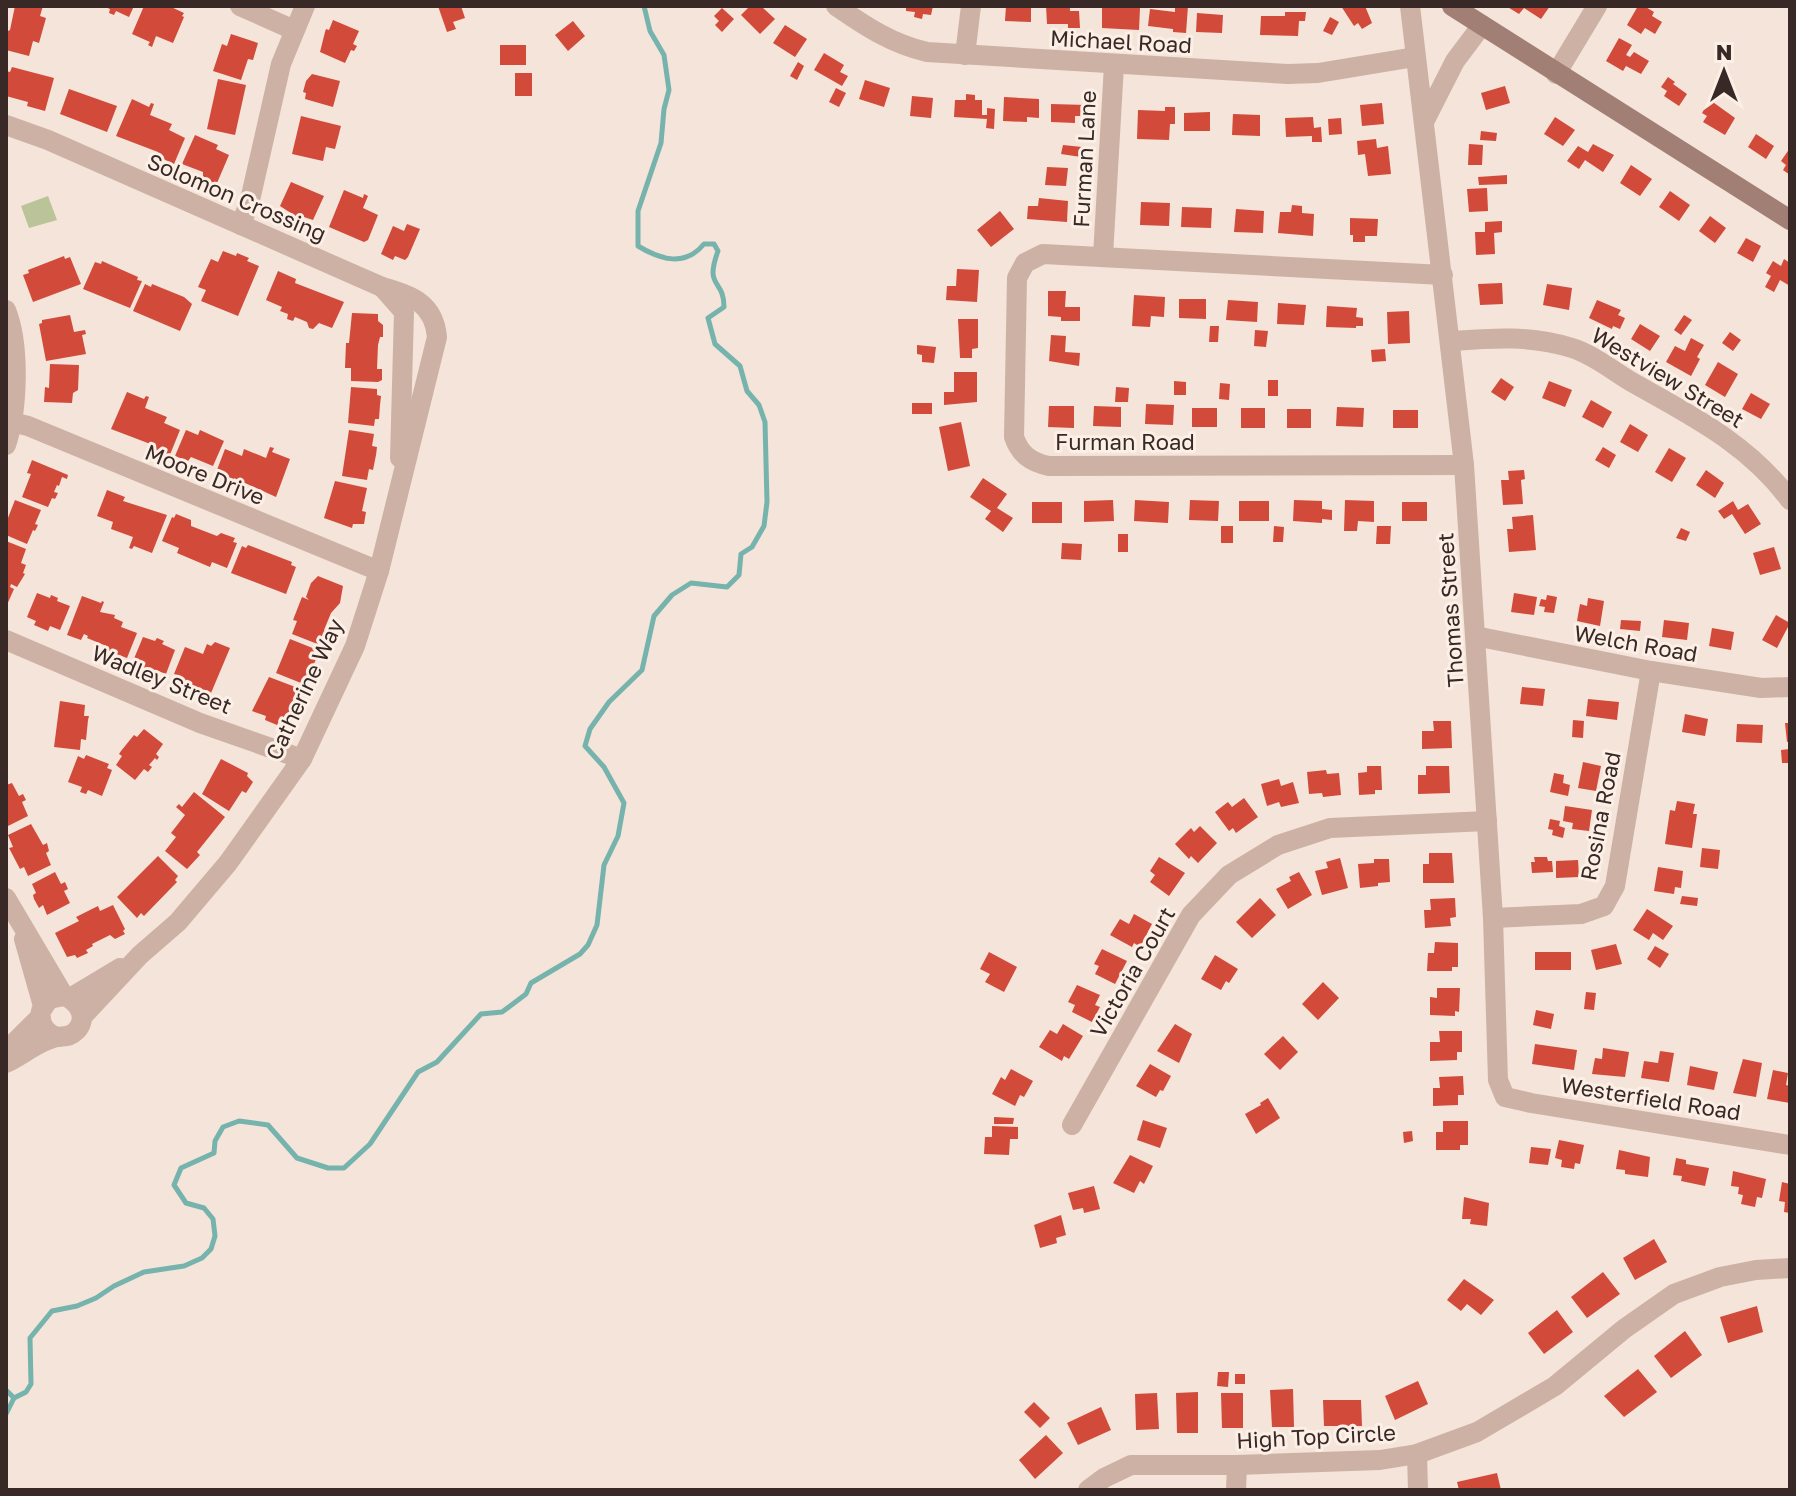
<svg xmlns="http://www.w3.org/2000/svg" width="1796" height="1496" font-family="'Golos Text',sans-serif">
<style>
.green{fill:#bbc498}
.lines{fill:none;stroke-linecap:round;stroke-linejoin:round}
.stream{stroke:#76b3ad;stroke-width:5}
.building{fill:#d14a3a}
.street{stroke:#cdb1a4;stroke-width:20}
.secondary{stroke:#a17f75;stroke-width:20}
.labels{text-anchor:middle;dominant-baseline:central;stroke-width:6;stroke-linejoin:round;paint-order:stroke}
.street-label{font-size:22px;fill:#382926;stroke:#fbefe6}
</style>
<rect width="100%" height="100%" fill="#f4e4d9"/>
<polygon class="green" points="48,196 57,220 29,228 21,206"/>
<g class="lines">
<g class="stream">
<polyline points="6,1390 14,1398 6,1414"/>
<path d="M 14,1398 L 26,1392 L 31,1384 L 30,1338 L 52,1311 L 77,1306 L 96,1298 L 114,1286 L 144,1272 L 184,1266 L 202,1258 L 211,1249 L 215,1236 L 213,1219 L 204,1208 L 186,1203 L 174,1185 L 181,1168 L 214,1153 L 215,1141 L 223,1127 L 239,1121 L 268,1125 L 297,1158 L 328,1168 L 344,1168 L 370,1144 L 418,1072 L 437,1062 L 481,1014 L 502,1012 L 526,994 L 531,983 L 580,954 L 588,945 L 597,925 L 604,865 L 618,836 L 624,803 L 604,767 L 585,746 L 590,729 L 609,702 L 642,670 L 654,616 L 672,595 L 691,583 L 727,587 L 739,575 L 741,554 L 752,547 L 764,526 L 767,502 L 765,422 L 759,405 L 747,391 L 740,366 L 715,344 L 708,318 L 724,307 C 724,278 704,289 718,251 L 714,244 L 704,244 C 685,267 661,260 638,246 L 638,211 L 661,143 L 664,109 L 669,90 L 664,55 L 650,31 L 644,6"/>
</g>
</g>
<g class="building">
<polygon points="15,6 43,6 40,16 46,18 39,43 33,41 29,56 6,50 6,32 10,30"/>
<polygon points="103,6 134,6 129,17 116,11 114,15 109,13 110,9"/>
<polygon points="144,6 169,6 184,13 182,16 184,17 173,43 156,36 152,47 148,45 150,42 132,34"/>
<polygon points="438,6 461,6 465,18 453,22 456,29 447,32"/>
<polygon points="750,6 761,6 775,19 760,34 741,15"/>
<polygon points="906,6 933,6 931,15 923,14 922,19 914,17 915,12 906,11"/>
<polygon points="1006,6 1031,6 1031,22 1005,21"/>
<polygon points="1046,6 1070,6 1070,11 1079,11 1080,28 1068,28 1068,24 1047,24"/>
<polygon points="1123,6 1140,8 1139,30 1102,28 1102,7"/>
<polygon points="1175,6 1188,6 1186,33 1173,32 1173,29 1148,26 1150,9 1175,12"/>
<polygon points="1341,6 1365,6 1372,23 1362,29 1358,23 1354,26"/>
<polygon points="1506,6 1550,6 1541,19 1524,8 1519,14"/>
<polygon points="1638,6 1644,6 1654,12 1652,16 1662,22 1655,34 1645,28 1641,34 1627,25"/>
<polygon points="722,8 734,19 722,32 715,25 719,21 714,16"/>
<polygon points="1285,12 1306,12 1305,21 1299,21 1298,36 1260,35 1261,16 1285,16"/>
<polygon points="1197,13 1223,15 1222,33 1196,32"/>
<polygon points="1330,17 1339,22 1332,35 1323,31"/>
<polygon points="333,20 359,31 353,44 357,46 354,51 351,50 345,63 320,52 325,32 326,29 329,30"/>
<polygon points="573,21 585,36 568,51 555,35"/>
<polygon points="785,25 807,39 795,57 773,43"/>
<polygon points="231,34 258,43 253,60 248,59 241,80 213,71 222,44 227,46"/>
<polygon points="1619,38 1632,45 1626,55 1630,57 1634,52 1649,61 1641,74 1626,66 1623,71 1606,61"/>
<rect x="500" y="45" width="26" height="20"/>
<polygon points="824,53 844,65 840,72 848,76 842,86 814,70"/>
<polygon points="798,62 804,66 797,80 790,76"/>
<polygon points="12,67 54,78 45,111 27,106 28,102 6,96 6,71 10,72"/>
<rect x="515" y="73" width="17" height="23"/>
<polygon points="312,74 340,81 333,107 305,99 306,93 303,92 306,81"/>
<polygon points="1668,77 1675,82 1673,84 1687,94 1679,106 1664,96 1667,91 1661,87"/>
<polygon points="218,79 246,85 235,135 207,129"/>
<polygon points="865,80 890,88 884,107 859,99"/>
<polygon points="1505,86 1510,103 1486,110 1481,93"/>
<polygon points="836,88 846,93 839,107 829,102"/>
<polygon points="69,89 117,106 107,132 60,114"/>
<polygon points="966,94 975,95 975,100 982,100 982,115 987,115 987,108 995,109 994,129 986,128 987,119 954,117 955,100 966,100"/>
<polygon points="912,96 933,98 931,118 910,116"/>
<polygon points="1004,97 1039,99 1039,118 1027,117 1027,122 1003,121"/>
<polygon points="132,99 149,107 151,103 154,104 150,115 172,124 169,130 185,138 174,164 157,156 158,152 116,136"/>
<polygon points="1710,100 1735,118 1725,135 1703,122 1707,116 1702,113"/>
<polygon points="1382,103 1384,124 1362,126 1360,105"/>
<polygon points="1051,104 1087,105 1087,116 1075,116 1075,123 1051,122"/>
<polygon points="1165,107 1175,107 1175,124 1170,124 1169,140 1137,139 1138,110 1165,111"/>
<polygon points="1210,112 1210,131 1184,131 1184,113"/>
<polygon points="1233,114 1260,115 1260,136 1232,135"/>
<polygon points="301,116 341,126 335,149 326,147 323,161 292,154"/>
<polygon points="1313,117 1314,128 1321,127 1322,142 1312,142 1312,136 1286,137 1285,118"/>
<polygon points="1555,117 1575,130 1563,146 1544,134"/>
<polygon points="1341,118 1342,134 1329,135 1328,119"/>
<polygon points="1481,131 1497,133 1496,141 1480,140"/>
<polygon points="1756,134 1774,146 1766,159 1748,147"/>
<polygon points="195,135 218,145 216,149 229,155 217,183 215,182 214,185 203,180 203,172 182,164"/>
<polygon points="1376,139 1377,148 1388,146 1391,174 1368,176 1365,154 1358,155 1357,141"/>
<polygon points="1469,144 1483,145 1482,165 1468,165"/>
<polygon points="1593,144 1614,155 1603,172 1585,160 1579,169 1567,161 1578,146 1588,152"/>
<polygon points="1063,145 1082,147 1081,157 1061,154"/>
<polygon points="1790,148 1790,175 1783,170 1786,165 1781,161"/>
<polygon points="1631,165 1652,179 1640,196 1620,183"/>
<polygon points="1047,167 1068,168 1066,186 1045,185"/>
<polygon points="1507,175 1507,184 1479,185 1478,177"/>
<polygon points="291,182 324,196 313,220 301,216 300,219 280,206"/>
<polygon points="1487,188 1488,211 1469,212 1467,189"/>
<polygon points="344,190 363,198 364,194 368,196 363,208 378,215 368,240 364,242 329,227"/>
<polygon points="1670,191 1690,205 1679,221 1659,207"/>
<polygon points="1039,198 1068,201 1067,222 1027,219 1028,206 1038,206"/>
<polygon points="1141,202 1170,203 1169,226 1140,225"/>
<polygon points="1292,205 1302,206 1302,213 1314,214 1313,236 1278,233 1280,212 1291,212"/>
<polygon points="1182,207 1212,208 1211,228 1181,227"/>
<polygon points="1236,209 1264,211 1263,233 1234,232"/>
<polygon points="1000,211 1014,229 991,247 977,230"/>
<polygon points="1710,216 1726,228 1715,243 1699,231"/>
<polygon points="1350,218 1378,219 1377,236 1365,236 1365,242 1353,242 1353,235 1350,235"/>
<polygon points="1502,221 1502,232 1494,233 1495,254 1476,255 1475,232 1485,232 1485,222"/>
<polygon points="407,224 420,229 408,257 405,260 395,256 393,260 381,254 393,226 404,231"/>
<polygon points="1746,238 1761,246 1753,262 1737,253"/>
<polygon points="223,251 236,256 237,253 249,258 247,261 259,266 238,316 201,301 206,290 198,287 211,259 218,262"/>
<polygon points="64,256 65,259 70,257 81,284 33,302 23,275 29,273 28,270"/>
<polygon points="1784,259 1790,263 1790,286 1780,280 1774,292 1765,287 1771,276 1766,273 1773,261 1781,266"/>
<polygon points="102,261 138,277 137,280 142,281 130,308 83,289 95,262 101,264"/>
<polygon points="957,269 979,270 977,302 946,300 947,286 956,286"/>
<polygon points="278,271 296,279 295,283 344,302 332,328 319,323 313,329 309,328 307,322 295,317 293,321 287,319 288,314 280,311 282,307 266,300"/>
<polygon points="1502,283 1503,304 1480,305 1478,284"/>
<polygon points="145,284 151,287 152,284 184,297 192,304 180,331 133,311"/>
<polygon points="1547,284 1572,288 1569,310 1543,305"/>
<polygon points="1048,291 1066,291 1065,307 1080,307 1080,321 1061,321 1061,317 1048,316"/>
<polygon points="1134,295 1165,297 1164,317 1151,316 1150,327 1132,326"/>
<polygon points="1179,299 1206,299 1206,319 1179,318"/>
<polygon points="1228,300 1258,302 1257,322 1226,320"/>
<polygon points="1597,300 1621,310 1618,315 1625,318 1620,329 1613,326 1612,329 1589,318"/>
<polygon points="1278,303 1306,305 1304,325 1277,324"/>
<polygon points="1327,306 1357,308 1356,317 1363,318 1363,326 1356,326 1356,328 1326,327"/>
<polygon points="1409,311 1410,343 1388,344 1387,312"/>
<polygon points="352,313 378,314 378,321 383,325 383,337 380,337 378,345 377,369 382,369 382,380 378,382 351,381 351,368 345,368 346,343 349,343"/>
<polygon points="70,315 74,332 85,330 86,334 82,335 86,354 46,361 39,324 42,323 42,320"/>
<polygon points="1684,315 1692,320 1681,335 1674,330"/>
<polygon points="958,319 978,319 978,348 972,349 972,358 960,358"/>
<polygon points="1640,324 1660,336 1650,351 1631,339"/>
<polygon points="1210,326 1219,326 1218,342 1209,342"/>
<polygon points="1255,330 1268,331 1266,347 1254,346"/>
<polygon points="1730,332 1741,340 1733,351 1722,343"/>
<polygon points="1051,335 1066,336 1065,352 1080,353 1079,366 1049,361"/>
<polygon points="1691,338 1704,345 1697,357 1700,359 1691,376 1666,362 1675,346 1685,351"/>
<polygon points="917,345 936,347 934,363 922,362 922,355 917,354"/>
<polygon points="1385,349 1386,361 1372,362 1371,350"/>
<polygon points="1718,362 1738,374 1725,397 1705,385"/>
<polygon points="50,364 79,365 78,390 73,393 72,403 44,402 45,387 49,388"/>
<polygon points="954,372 977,372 977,402 944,405 944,392 954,392"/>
<polygon points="1501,378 1514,387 1505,401 1491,392"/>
<rect x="1268" y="380" width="10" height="16"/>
<polygon points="1174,381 1186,382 1186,395 1174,395"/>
<polygon points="1549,381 1572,390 1565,407 1542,398"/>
<polygon points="1220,383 1230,384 1229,400 1219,399"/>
<polygon points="351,387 377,389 377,395 381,396 380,405 379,419 375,419 374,426 348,423"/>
<polygon points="1116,387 1129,388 1128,402 1115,402"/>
<polygon points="127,392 144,399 146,396 149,397 145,408 167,417 164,423 180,430 169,457 151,449 153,445 111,429"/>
<polygon points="1751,393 1770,404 1761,419 1742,409"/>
<polygon points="1591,400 1612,412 1603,428 1582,417"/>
<rect x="912" y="403" width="20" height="11"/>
<polygon points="1146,404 1174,405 1173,425 1145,424"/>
<polygon points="1049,406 1074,406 1074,428 1048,427"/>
<polygon points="1094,406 1121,407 1121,427 1093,426"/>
<polygon points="1337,407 1364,408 1363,427 1336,426"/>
<rect x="1192" y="408" width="25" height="19"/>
<rect x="1241" y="408" width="24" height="20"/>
<rect x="1287" y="409" width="24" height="19"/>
<rect x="1393" y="410" width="25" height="18"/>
<polygon points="961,422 970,466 948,471 939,427"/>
<polygon points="1630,424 1648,435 1638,452 1620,442"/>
<polygon points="186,430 198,435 200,430 224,441 213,466 191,457 188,461 175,456"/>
<polygon points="349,430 374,434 372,446 377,447 376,455 373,470 369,469 367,480 342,476"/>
<polygon points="270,447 274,448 272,452 290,459 276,497 234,478 232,483 215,475 225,449 242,456 244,449 266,458"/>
<polygon points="1603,447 1616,455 1609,468 1595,460"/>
<polygon points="1669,448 1686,458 1672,482 1655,472"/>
<polygon points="32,460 68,475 67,479 62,477 59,486 57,485 54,492 58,493 55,499 52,498 48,507 22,497 31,474 27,473"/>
<polygon points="1524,470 1525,479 1521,480 1523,504 1503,505 1501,480 1509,480 1508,471"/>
<polygon points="1706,470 1724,483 1715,498 1696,485"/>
<polygon points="983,478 1007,494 997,508 1013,518 1003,532 985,519 991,511 970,497"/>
<polygon points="335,481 367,488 362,511 366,512 364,524 353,524 352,528 324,518"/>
<polygon points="107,490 125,497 123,501 167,515 152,553 134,546 132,549 129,548 133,537 111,529 113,522 97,516"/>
<polygon points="15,500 41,510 35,524 38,525 35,531 33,530 27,544 6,535 6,523"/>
<polygon points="1113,500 1114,521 1084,522 1084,501"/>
<polygon points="1135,500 1169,502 1168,523 1134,521"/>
<polygon points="1190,500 1219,501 1218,521 1189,520"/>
<polygon points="1294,500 1322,501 1322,509 1332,510 1332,520 1322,519 1322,523 1293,521"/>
<polygon points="1345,500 1374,501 1374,522 1358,521 1357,531 1344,531"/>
<rect x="1239" y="501" width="30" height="20"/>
<polygon points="1733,501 1738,510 1748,504 1761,524 1745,534 1732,514 1724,519 1718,511"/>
<rect x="1032" y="502" width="30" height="21"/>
<rect x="1402" y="502" width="25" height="19"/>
<polygon points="176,514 191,520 191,526 217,536 221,533 235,538 233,542 237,543 227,568 212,562 210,567 177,553 179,548 162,541 172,517 174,518"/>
<polygon points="1533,515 1536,550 1509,552 1507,529 1513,529 1512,517"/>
<rect x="1221" y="526" width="12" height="17"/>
<polygon points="1274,526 1284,527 1283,542 1273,542"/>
<polygon points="1377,526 1391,526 1390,544 1376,544"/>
<polygon points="1681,528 1690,532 1686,541 1676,538"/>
<rect x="1118" y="534" width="10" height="18"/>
<polygon points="6,541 26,549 21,563 26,565 23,573 25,574 17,587 11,584 10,587 14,589 6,607"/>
<polygon points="1062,543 1082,544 1081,560 1061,559"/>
<polygon points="248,545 292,562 291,565 296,567 286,594 231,573 242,546 246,548"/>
<polygon points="1774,547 1781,569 1760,575 1753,553"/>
<polygon points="318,576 343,586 340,603 331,613 324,630 327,634 323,644 320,645 292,634 297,621 293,620 302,597 309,600 306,597 311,583"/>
<polygon points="37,593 50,598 51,595 58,598 57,601 70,606 60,630 50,626 48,631 34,625 36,621 27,617"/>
<polygon points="1514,593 1537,597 1534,615 1511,612"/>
<polygon points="1547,595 1557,597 1554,613 1544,612 1545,607 1539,606 1541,599 1546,600"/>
<polygon points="82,596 101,603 102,601 104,602 100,612 115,615 114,618 123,622 121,627 137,633 127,658 108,651 109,647 87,638 88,636 84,634 81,640 67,635"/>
<polygon points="1588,598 1604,601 1600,626 1577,621 1580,604 1587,606"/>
<polygon points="1776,615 1790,623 1777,648 1762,640"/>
<polygon points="1621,620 1641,621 1640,631 1620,629"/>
<polygon points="1664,620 1689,623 1687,640 1662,637"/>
<polygon points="1712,628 1734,632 1731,650 1709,646"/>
<polygon points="143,637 155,641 157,638 164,641 162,644 175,650 166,674 156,670 154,674 151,672 133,661"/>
<polygon points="290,639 315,649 313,655 317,657 313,666 308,680 304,678 301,683 276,673"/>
<polygon points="215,642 230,648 211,693 175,678 177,675 174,674 185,647 203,654 207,644 211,646"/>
<polygon points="269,677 298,688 289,710 294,712 288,725 279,721 277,725 265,720 266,716 252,711"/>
<polygon points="1522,687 1545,689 1543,706 1520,704"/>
<polygon points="1588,699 1619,702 1617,720 1586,716"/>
<polygon points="60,701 85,705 84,716 89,716 88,720 86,740 81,739 80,750 54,747"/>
<polygon points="1685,714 1708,719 1705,736 1682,732"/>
<polygon points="1573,720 1584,721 1583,738 1572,737"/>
<polygon points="1433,721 1451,721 1452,748 1422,749 1422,731 1434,731"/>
<polygon points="1785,723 1790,723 1790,741 1787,742"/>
<polygon points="1737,724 1763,725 1762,743 1736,742"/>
<polygon points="144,729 163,744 156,754 159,757 157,760 155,758 149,765 152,767 148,772 144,769 135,780 116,765 122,756 119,754 121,751 134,735 137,737"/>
<polygon points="1790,749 1790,763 1782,763 1781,750"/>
<polygon points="86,755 109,764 107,768 112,770 102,796 88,790 86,794 80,792 82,787 68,782 78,756 84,759"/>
<polygon points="221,759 248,773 247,776 253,782 246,793 242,791 229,811 202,794"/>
<polygon points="1583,762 1601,766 1596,791 1578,788"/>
<polygon points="1367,766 1381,766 1382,790 1375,790 1375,794 1359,795 1358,773 1367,772"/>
<polygon points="1426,766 1449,766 1450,793 1418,794 1418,775 1426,775"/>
<polygon points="1326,770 1327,774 1339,773 1341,795 1323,797 1322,793 1309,794 1307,772"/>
<polygon points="1554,773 1564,775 1563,783 1570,785 1568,796 1550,792"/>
<polygon points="1279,779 1281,786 1293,782 1299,803 1281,807 1279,802 1267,806 1261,784"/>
<polygon points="12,783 19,796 23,794 26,800 22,802 28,816 6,827 6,785"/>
<polygon points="194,792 225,817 197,852 200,855 187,869 165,851 176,837 171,833 185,815 176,807 179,804 182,807"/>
<polygon points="1244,798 1258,817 1236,833 1233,828 1229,831 1215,812 1228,802 1232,807"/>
<polygon points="1677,801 1695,804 1693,814 1697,814 1692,848 1665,844 1670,810 1675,811"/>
<polygon points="1565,806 1592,810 1589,831 1572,829 1573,823 1563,821"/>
<polygon points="1550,819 1560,821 1559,826 1565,828 1563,838 1552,835 1553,830 1548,829"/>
<polygon points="31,824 43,845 47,843 49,851 46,853 51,865 28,876 24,867 20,869 9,848 13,847 8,835"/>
<polygon points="1200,826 1217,843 1198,863 1191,856 1189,859 1175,844 1191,828 1194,832"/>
<polygon points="1702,848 1720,850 1718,869 1700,867"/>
<polygon points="1429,853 1452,853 1454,883 1423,883 1423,864 1429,864"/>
<polygon points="158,856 178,876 175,880 177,882 144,916 141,913 137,918 117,897"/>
<polygon points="1159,857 1185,873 1169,896 1150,882 1155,875 1150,871"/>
<polygon points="1534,857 1547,857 1548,861 1552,861 1553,872 1532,873 1531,862 1535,862"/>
<polygon points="1340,858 1348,888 1322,895 1315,871 1328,868 1326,862"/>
<polygon points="1374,859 1389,859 1390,882 1378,883 1378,886 1360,888 1358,864 1374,863"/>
<polygon points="1578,860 1579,877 1556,878 1556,861"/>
<polygon points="1658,867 1683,871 1681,888 1675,887 1674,894 1654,891"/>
<polygon points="55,872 61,884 65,882 68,889 64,891 70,903 47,915 43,905 39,908 34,899 33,895 36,893 32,884"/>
<polygon points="1299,872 1312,895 1288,909 1276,889 1291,881 1289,877"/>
<polygon points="1682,896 1698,898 1697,906 1680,904"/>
<polygon points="1260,898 1276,915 1252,938 1236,922"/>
<polygon points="1455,898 1456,917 1450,918 1451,926 1425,928 1424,910 1431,910 1430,899"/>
<polygon points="113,905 125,929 123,931 125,934 115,939 110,935 92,944 93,946 86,950 88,953 77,958 75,955 67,957 55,933 79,921 76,917 98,906 100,911"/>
<polygon points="1647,909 1673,926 1663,940 1653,933 1649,940 1633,930"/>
<polygon points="1134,914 1152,924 1140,947 1134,943 1132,947 1110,935 1120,919 1129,924"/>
<polygon points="1435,942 1458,943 1458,967 1452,967 1452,971 1427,971 1428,953 1434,953"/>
<polygon points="1616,944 1622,964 1596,970 1591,950"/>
<polygon points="1655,946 1669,954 1660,968 1647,959"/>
<polygon points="1102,949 1127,961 1115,984 1095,974 1099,966 1094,964"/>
<polygon points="989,952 1017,967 1004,992 985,982 990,974 980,969"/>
<rect x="1535" y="952" width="36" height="18"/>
<polygon points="1215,955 1238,969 1229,983 1226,981 1221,990 1201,979"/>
<polygon points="1323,982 1339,998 1318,1020 1302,1004"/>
<polygon points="1077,985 1100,995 1095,1005 1100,1007 1092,1022 1072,1012 1075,1005 1068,1002"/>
<polygon points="1437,988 1460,988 1459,1012 1455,1011 1455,1016 1430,1015 1430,997 1437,998"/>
<polygon points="1586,992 1596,993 1594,1010 1584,1009"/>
<polygon points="1536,1010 1554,1014 1551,1029 1533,1025"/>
<polygon points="1063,1024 1083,1036 1069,1059 1064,1056 1062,1061 1039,1047 1050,1030 1057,1034"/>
<polygon points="1175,1024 1192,1034 1179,1063 1157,1051"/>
<polygon points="1439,1031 1462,1031 1462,1052 1457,1052 1457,1060 1430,1061 1430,1042 1440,1042"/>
<polygon points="1283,1036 1298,1052 1280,1070 1264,1054"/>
<polygon points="1535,1044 1577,1050 1574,1070 1532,1064"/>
<polygon points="1603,1048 1629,1052 1625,1077 1592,1074 1595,1058 1602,1059"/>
<polygon points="1660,1051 1674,1053 1669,1082 1641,1078 1644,1061 1658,1063"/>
<polygon points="1743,1059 1762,1063 1756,1097 1733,1093"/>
<polygon points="1150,1064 1171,1076 1163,1091 1160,1090 1156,1097 1136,1086"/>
<polygon points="1690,1066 1718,1072 1714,1090 1687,1085"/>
<polygon points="1011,1069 1033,1081 1024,1097 1020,1095 1015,1106 992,1094 1001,1077 1005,1080"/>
<polygon points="1773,1070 1788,1073 1786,1085 1790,1086 1790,1103 1767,1099"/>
<polygon points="1463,1076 1464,1095 1458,1095 1458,1105 1433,1106 1433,1088 1440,1088 1439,1077"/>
<polygon points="1268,1098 1280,1118 1256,1134 1245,1114 1261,1105 1260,1103"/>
<polygon points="994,1117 1014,1118 1013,1124 994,1124"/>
<polygon points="1143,1120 1167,1128 1160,1148 1137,1140"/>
<polygon points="1443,1121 1468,1121 1468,1145 1460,1145 1460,1150 1436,1150 1436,1132 1443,1132"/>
<polygon points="992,1126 1018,1127 1018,1139 1010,1139 1009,1155 984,1154 985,1137 992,1137"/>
<polygon points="1412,1131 1413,1141 1404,1143 1403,1132"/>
<polygon points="1559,1140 1584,1145 1580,1164 1575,1163 1574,1169 1561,1167 1562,1160 1555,1158"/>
<polygon points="1531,1147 1551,1149 1548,1165 1529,1163"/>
<polygon points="1619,1150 1650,1157 1648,1177 1625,1174 1625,1170 1616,1169"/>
<polygon points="1130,1155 1153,1166 1144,1184 1140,1181 1134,1193 1113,1183"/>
<polygon points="1676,1158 1686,1160 1686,1164 1709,1168 1705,1186 1681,1181 1682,1176 1673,1175"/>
<polygon points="1733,1171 1766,1179 1762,1198 1757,1197 1755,1207 1741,1204 1743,1195 1738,1194 1739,1187 1731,1186"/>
<polygon points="1782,1182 1790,1184 1790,1213 1784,1212 1785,1202 1779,1201"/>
<polygon points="1094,1186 1100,1209 1084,1213 1083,1208 1073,1210 1068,1193"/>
<polygon points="1464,1197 1489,1203 1487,1226 1470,1224 1471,1219 1462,1219"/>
<polygon points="1061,1215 1066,1235 1056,1238 1057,1243 1040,1248 1034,1225"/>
<polygon points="1654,1239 1667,1262 1635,1280 1623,1258"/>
<polygon points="1603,1272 1620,1294 1587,1318 1571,1297"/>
<polygon points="1464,1279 1494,1300 1481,1315 1467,1304 1461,1311 1447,1300"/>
<polygon points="1757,1306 1763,1332 1728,1343 1720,1317"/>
<polygon points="1557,1310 1573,1332 1544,1354 1528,1333"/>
<polygon points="1685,1331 1702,1355 1671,1378 1654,1356"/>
<polygon points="1638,1369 1657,1392 1624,1417 1604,1396"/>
<polygon points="1218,1372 1229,1372 1228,1387 1217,1386"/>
<rect x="1235" y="1374" width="10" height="10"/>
<polygon points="1418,1381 1428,1404 1395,1420 1385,1396"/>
<polygon points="1293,1389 1294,1427 1272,1427 1270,1390"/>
<polygon points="1198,1392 1198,1433 1177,1433 1176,1393"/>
<polygon points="1157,1393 1159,1429 1136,1430 1135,1394"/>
<polygon points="1221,1393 1243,1393 1243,1428 1222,1428"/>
<polygon points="1323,1400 1361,1400 1362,1426 1324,1426"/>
<polygon points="1034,1402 1050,1418 1040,1428 1024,1412"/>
<polygon points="1101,1407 1111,1430 1078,1445 1067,1423"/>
<polygon points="1046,1435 1063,1453 1035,1479 1019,1460"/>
<polygon points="1497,1473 1501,1490 1459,1490 1457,1482"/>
</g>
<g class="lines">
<g class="street">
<polyline points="240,6 294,30"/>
<path d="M 836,6 C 865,26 892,44 927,52 L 1288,74 L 1318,73 L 1415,57"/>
<polyline points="1410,6 1464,465 1493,918 1498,1080 1505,1097 1531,1103 1790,1145"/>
<polyline points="965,55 971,6"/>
<polyline points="1556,74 1597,6"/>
<polyline points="1425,120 1455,61 1482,25"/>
<path d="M 6,125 L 48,140 L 382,287 C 411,295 434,303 437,337 L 379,571 L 355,646 L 302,759 L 228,863 L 178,922 L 140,955 L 82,1017"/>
<polyline points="241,225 250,200 281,64 305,6"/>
<polyline points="1103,256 1114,65"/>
<path d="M 1443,275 L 1043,254 L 1025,263 L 1017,278 L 1014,437 C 1020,454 1030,462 1049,466 L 1464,465"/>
<polyline points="382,287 404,312 400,458"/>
<path d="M 6,310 C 20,345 18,409 6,445"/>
<path d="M 1451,341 C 1492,338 1531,335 1572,348 C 1592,354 1612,370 1630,381 C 1690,415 1748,443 1790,500"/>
<polyline points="12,422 28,426 379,571"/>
<polyline points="1475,636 1651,671 1761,688 1790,687"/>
<polyline points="6,640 200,723 302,759"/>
<polyline points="6,898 64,996"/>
<polyline points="1493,918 1581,914 1604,906 1615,886 1651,671"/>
<polyline points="24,939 43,1006"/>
<polyline points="70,998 120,968"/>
<polyline points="6,1051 40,1017"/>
<path d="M 6,1063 C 23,1055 40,1040 58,1037 C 65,1036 70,1037 76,1031 C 89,1018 78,1001 64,996 L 49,999 L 41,1011 C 39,1024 45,1033 57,1037"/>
<polyline points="1072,1125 1191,915 1229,875 1278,845 1330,828 1487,821"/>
<polyline points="1417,1454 1418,1490"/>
<polyline points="1088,1490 1104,1478 1131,1465 1237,1465 1380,1460 1417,1454 1477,1432 1555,1386 1624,1329 1674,1294 1720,1277 1756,1270 1790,1268"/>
<polyline points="1236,1490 1237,1465"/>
</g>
<polyline class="secondary" points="1452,6 1790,220"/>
</g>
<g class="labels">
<g class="street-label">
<text transform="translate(1121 41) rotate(3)">Michael Road</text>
<text transform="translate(1084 159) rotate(-87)">Furman Lane</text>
<text transform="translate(237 197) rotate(23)">Solomon Crossing</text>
<text transform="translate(1668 377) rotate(31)">Westview Street</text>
<text x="1125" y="441">Furman Road</text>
<text transform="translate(205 474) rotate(22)">Moore Drive</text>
<text transform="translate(1450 610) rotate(-94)">Thomas Street</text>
<text transform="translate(1636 643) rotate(10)">Welch Road</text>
<text transform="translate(162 679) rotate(22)">Wadley Street</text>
<text transform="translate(304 689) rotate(-65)">Catherine Way</text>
<text transform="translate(1600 816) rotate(-79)">Rosina Road</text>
<text transform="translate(1132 972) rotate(-60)">Victoria Court</text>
<text transform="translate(1651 1098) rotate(9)">Westerfield Road</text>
<text transform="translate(1316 1436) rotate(-3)">High Top Circle</text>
</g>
</g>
<rect width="1796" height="1496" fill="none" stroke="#382926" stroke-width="16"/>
<g transform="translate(1724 72)" stroke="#fbefe6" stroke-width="6" paint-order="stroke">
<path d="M0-6L14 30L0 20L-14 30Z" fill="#382926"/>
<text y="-12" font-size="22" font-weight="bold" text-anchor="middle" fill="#382926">N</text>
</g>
</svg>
